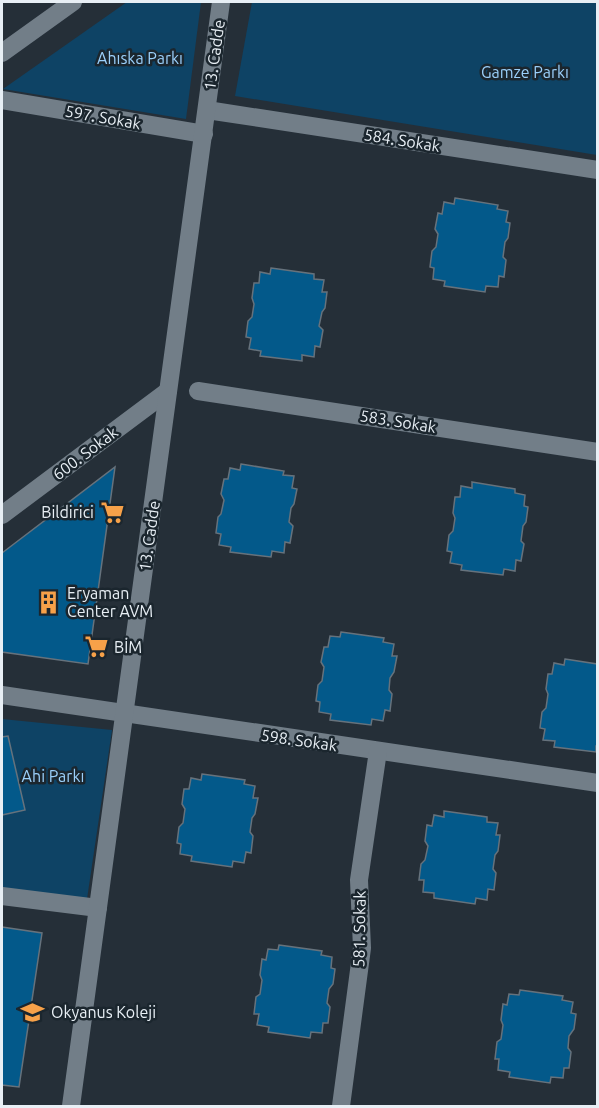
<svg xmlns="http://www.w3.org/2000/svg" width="599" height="1108" font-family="Ubuntu,sans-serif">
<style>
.green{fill:#0e4365}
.building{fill:#03598a;stroke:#66727c;stroke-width:1.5}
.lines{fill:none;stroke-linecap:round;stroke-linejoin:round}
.minor{stroke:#727e88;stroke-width:18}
.tertiary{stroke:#727e88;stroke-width:18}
.secondary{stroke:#727e88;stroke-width:18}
.labels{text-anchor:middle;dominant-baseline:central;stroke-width:5;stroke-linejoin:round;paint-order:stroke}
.street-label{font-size:16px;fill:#e8eff5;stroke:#1b262e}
.park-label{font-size:16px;fill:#9bd0fb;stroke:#1b262e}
.poi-label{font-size:16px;fill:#e8eff5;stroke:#1b262e;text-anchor:start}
</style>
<rect width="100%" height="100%" fill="#252f38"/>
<g class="green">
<polygon points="127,2 201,2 186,119 3,89"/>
<polygon points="252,2 597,2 597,155 235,96"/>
<polygon points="2,719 112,730 87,899 2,889"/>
</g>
<g class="building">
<polygon points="455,198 498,205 497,209 508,211 506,222 510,223 508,238 505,242 503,257 506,260 504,277 499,276 498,287 486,286 485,292 444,286 445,281 433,279 434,268 430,267 432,251 436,247 438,234 435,229 438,213 442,214 444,202 454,204"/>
<polygon points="271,268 314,274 314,279 324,280 322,292 327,292 325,308 322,312 319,326 323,330 320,347 315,346 314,357 302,355 302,361 260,356 261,351 249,349 251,338 246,337 248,321 252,317 254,304 252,298 254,283 259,283 260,272 270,274"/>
<polygon points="241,464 284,471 283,475 294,476 292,488 297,489 294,504 291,508 289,522 293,526 290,543 285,542 284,553 272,551 271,557 230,552 231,547 219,545 221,534 216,533 218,517 221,514 224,500 221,494 224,479 228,479 230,468 240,470"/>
<polygon points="115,467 88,664 2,652 2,553"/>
<polygon points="472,482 515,489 515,493 525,495 524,506 528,507 526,522 523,526 521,541 524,544 521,561 516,560 515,571 504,569 503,575 461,570 462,565 450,563 452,552 447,551 449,535 453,531 455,518 453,513 455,497 460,497 461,486 472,488"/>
<polygon points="341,632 384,638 383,642 394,644 392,656 397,656 394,672 390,678 389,690 392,694 390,711 385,710 383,721 372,719 371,725 330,720 331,714 319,712 320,702 316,701 318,685 322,681 324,667 321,662 324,647 328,647 330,636 340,637"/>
<polygon points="565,659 597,664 597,746 596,746 596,752 554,747 555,741 543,740 545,729 540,728 542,712 546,708 548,694 546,689 548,674 552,674 554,663 564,665"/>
<polygon points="8,736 25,810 2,815 2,737"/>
<polygon points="202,774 245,780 244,784 255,786 253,798 258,798 255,814 252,818 250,832 253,836 251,853 246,852 244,863 233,861 232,867 191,861 192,856 180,854 181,844 177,843 179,827 183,823 185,809 182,804 184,789 189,789 191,778 201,780"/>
<polygon points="444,811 487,817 487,822 498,823 496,835 500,835 498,851 495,855 493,869 496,873 494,890 488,889 487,900 476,898 475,904 434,898 434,893 423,892 424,880 419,880 421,864 425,860 428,846 425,841 427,825 432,826 434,815 444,817"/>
<polygon points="2,927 42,933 19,1087 2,1085"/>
<polygon points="279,945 322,951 321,955 332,957 331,968 335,969 333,984 329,989 327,1003 330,1007 328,1023 323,1023 322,1033 311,1032 310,1038 268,1032 269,1027 257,1025 259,1014 254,1014 256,997 260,994 262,980 260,975 262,959 266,960 268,949 278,950"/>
<polygon points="520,990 563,996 562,1000 573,1002 571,1013 576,1014 574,1029 569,1036 568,1048 571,1052 569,1068 564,1068 563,1078 551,1077 550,1083 509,1077 510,1072 498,1070 499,1059 495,1059 497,1042 501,1039 503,1025 501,1020 503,1004 507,1005 509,994 519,995"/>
</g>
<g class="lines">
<g class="minor">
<polyline points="2,100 204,134"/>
<polyline points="207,110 598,170"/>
<polyline points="198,391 598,452"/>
<polyline points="2,515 168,391"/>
<polyline points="2,695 598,783"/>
<polyline points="2,896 98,908"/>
<polyline points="341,1106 362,948 359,880 378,751"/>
</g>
<polyline class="tertiary" points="71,1106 221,2"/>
<polyline class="secondary" points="2,53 73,2"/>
</g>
<defs>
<symbol id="supermarket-bare" viewBox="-9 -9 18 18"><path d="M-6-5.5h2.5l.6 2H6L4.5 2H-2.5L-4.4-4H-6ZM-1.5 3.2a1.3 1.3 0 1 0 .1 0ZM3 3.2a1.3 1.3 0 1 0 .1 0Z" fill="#f7a149" stroke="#1b262e" stroke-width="2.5" paint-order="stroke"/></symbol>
<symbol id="building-bare" viewBox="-9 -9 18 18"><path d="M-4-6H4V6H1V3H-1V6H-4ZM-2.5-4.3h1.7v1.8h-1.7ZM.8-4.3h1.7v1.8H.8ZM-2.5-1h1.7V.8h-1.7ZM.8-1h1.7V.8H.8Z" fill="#f7a149" stroke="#1b262e" stroke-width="2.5" paint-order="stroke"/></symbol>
<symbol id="school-bare" viewBox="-9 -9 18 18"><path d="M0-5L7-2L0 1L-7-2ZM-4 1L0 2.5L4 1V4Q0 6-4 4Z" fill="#f7a149" stroke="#1b262e" stroke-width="2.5" paint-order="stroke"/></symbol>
</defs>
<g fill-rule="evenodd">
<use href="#supermarket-bare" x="96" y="496" width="33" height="33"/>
<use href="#building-bare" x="32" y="586" width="33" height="33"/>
<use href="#supermarket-bare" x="80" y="630" width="33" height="33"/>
<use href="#school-bare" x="16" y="996" width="33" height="33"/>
</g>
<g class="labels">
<g class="street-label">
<text transform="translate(214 55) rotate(-82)">13. Cadde</text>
<text transform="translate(103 117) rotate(10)">597. Sokak</text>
<text transform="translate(402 140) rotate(9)">584. Sokak</text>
<text transform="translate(398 421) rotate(9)">583. Sokak</text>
<text transform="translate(85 453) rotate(-37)">600. Sokak</text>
<text transform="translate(149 536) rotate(-82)">13. Cadde</text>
<text transform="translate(299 740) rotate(8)">598. Sokak</text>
<text transform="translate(359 929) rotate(-89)">581. Sokak</text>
</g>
<g class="park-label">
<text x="140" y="58">Ahıska Parkı</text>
<text x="525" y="72">Gamze Parkı</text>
<text x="53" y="776">Ahi Parkı</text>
</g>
<g class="poi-label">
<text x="94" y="512" text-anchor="end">Bildirici</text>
<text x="67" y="593">Eryaman<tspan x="67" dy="18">Center AVM</tspan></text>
<text x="114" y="647">BİM</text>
<text x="51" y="1012">Okyanus Koleji</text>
</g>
</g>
<rect width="599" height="1108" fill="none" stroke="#e8eff5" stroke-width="6"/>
</svg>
